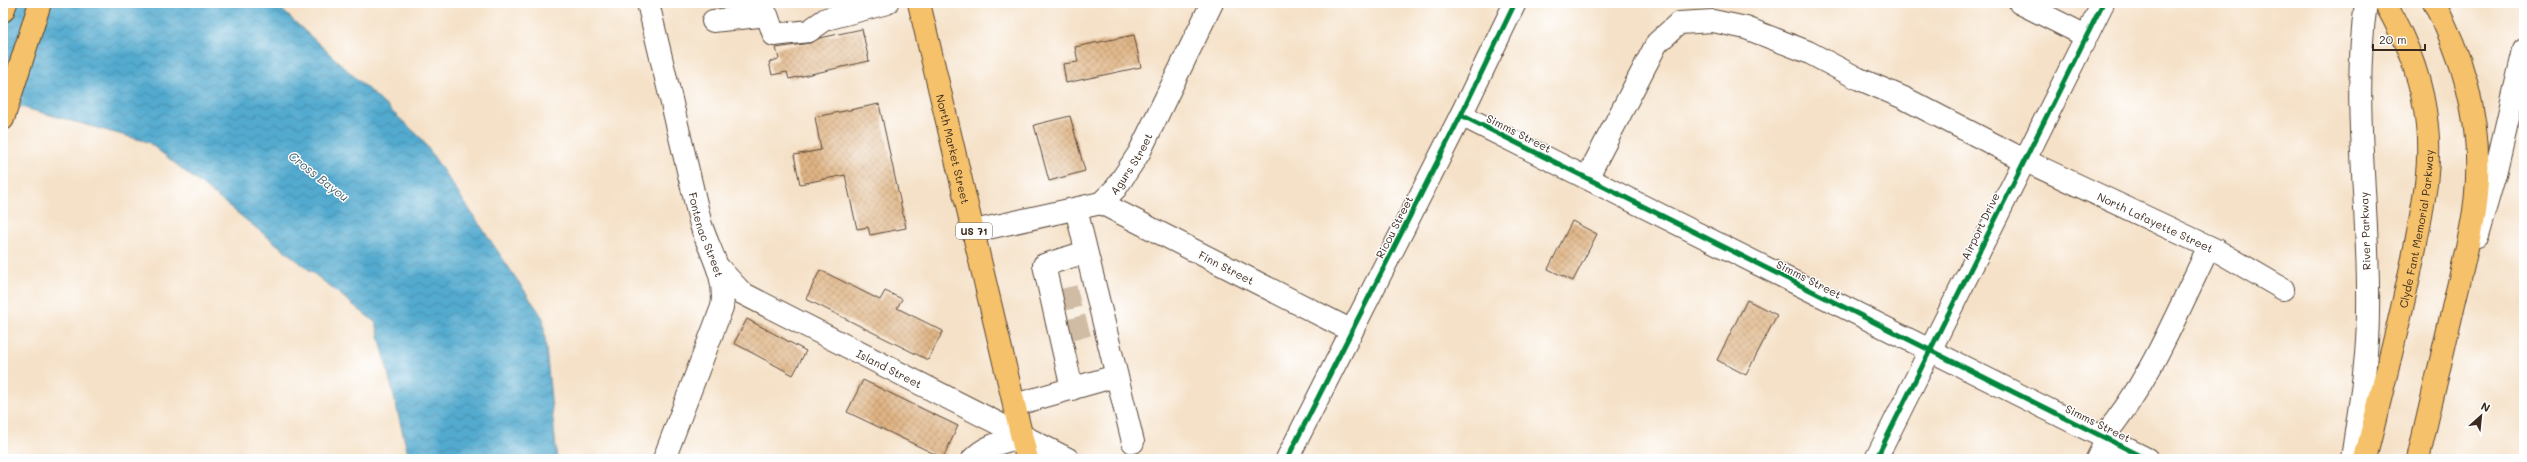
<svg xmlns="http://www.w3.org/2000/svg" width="2527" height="462" font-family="Mali,sans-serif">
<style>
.water{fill:url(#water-waves);stroke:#466a76}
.building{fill:url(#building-cross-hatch)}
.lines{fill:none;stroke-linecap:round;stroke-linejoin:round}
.minor-tunnel{stroke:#d0bca5;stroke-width:22;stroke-dasharray:22 11;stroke-linecap:butt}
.minor-casing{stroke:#574537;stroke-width:24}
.major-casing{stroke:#574537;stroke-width:24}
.minor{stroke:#fff;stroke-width:22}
.major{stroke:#f5c16b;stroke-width:22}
.cycleway-casing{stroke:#fff;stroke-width:8}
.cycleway{stroke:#00873e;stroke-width:5}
.labels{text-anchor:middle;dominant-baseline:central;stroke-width:3;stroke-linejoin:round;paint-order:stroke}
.shield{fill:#fff;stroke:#766a62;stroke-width:1}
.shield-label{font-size:10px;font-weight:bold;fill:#3b2a1e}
.street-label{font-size:11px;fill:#3b2a1e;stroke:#fff}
.water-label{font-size:12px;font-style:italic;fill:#445d65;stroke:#fff}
</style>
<defs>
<pattern id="water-waves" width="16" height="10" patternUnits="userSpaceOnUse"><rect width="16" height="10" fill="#52aacf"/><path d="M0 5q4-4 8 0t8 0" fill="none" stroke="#458ba7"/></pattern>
<pattern id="building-cross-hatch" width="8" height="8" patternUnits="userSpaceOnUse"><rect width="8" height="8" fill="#e0b585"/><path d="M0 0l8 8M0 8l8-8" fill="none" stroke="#b7936c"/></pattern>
</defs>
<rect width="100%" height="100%" fill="#fff"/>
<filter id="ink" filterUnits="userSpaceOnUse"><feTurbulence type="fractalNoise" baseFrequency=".025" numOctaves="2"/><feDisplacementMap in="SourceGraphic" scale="8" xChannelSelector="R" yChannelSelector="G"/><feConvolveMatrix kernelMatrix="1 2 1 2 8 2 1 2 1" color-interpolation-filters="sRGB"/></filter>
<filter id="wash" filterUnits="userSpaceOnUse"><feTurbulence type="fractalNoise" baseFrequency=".012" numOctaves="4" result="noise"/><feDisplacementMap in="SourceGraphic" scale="16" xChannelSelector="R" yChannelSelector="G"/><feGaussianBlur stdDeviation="0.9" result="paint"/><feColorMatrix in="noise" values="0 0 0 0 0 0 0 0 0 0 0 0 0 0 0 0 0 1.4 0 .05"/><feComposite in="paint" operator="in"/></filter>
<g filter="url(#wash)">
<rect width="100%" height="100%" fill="#f5e1c7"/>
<polygon class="water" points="3,3 264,3 281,9 421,138 543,318 557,459 409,459 376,323 148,142 3,102"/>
<g id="blocks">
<g class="building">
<polygon points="862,29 869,61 789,79 787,72 772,75 769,62 779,59 776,48 810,43 820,38"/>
<polygon points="1134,35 1141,67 1066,83 1063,64 1078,62 1075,47"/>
<polygon points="879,104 906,228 870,235 868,227 857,229 845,175 800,184 794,155 821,150 815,117"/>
<polygon points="1070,116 1085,171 1049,181 1034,125"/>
<polygon points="1572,221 1597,234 1573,281 1548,269"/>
<polygon points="820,270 880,300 885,291 902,299 897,308 943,331 928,360 806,299"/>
<polygon points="1747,300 1777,315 1746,375 1717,360"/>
<polygon points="747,319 806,351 793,375 734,343"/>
<polygon points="863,380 958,426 943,458 847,412"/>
</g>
</g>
</g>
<g filter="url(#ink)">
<use href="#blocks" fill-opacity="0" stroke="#574537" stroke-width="1"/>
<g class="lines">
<g class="minor-tunnel">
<polyline points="1062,300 1079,296"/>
<polyline points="1070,330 1088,325"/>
</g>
<defs>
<g id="minor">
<path id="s1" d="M 648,3 L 701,225 C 710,253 727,277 722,307 L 664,459"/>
<polyline points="2020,3 2086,36"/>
<polyline points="713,21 767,15 774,35 809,31 826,19 887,3"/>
<polyline points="1461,115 2147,459"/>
<path id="s2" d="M 1587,178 L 1657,43 L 1679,23 L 1713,21 L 1746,28 L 1808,52 L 1857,78 L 1904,98 L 2024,160 L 2216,250 L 2283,289"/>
<path id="s3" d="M 1101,203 L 1352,331"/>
<polyline points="1076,209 1133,442"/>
<path id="s4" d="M 974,231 L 1101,203 L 1116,188 L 1139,153 L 1212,3"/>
<polyline points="2477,236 2495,174 2524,50"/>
<path id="s5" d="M 720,269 L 742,293 L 1068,459"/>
<polyline points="1072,389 1044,265 1086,252"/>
<polyline points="1014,405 1116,376"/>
<path d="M 2103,437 C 2150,382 2177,312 2209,247"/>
<path d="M 973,459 C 986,445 1003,442 1021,437"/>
<polyline points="1287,459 1461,115 1515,3"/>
<polyline points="1876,459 2103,3"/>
<polyline points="2097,459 2107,439"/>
<path d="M 2352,459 C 2359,410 2368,361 2368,311 C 2370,208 2351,106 2366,3"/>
</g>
<g id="major">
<path id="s6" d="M 919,3 L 1027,459"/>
<polyline points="3,11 6,3"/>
<polyline points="3,119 40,3"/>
<path id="s7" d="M 2365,459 C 2382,392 2399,325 2413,258 C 2421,215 2432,170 2427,126 C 2423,82 2407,41 2385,3"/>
<path d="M 2418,459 C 2430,409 2441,359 2453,308 C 2459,282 2466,255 2471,228 C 2487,149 2472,74 2434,3"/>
</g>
</defs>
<use href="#minor" class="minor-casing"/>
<use href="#major" class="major-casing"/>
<use href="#minor" class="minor"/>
<use href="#major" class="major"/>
<defs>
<g id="cycleway">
<polyline points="1461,115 2147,459"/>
<polyline points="1287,459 1461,115 1515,3"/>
<polyline points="1876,459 2103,3"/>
</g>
</defs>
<use href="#cycleway" class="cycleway-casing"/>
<use href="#cycleway" class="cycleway"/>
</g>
</g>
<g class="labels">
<rect class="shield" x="956" y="223" width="36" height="16" rx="3"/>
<g class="shield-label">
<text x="974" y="231">US 71</text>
</g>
<g class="street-label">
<text transform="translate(1519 133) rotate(27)">Simms Street</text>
<text stroke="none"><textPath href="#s6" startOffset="150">North Market Street</textPath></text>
<text stroke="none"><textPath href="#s4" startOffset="180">Agurs Street</textPath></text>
<text stroke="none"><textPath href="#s2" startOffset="703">North Lafayette Street</textPath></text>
<text transform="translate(1980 226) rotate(-64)">Airport Drive</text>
<text transform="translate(1394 227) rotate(-63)">Ricou Street</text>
<text stroke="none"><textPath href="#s7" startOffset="236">Clyde Fant Memorial Parkway</textPath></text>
<text transform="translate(2365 231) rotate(-92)">River Parkway</text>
<text stroke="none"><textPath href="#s1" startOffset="239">Fontenac Street</textPath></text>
<text stroke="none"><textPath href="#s3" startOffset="141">Finn Street</textPath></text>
<text transform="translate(1809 279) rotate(27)">Simms Street</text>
<text stroke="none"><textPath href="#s5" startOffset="198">Island Street</textPath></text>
<text transform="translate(2098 423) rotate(26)">Simms Street</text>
</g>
<g class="water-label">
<text transform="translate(319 176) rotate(38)">Cross Bayou</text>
</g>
</g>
<rect width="2527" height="462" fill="none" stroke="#fff" stroke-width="16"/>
<g transform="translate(2481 416) rotate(27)" stroke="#ffffff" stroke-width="3" paint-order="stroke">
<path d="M0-3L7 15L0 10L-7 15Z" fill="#3b2a1e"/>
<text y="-6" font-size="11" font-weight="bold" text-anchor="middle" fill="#3b2a1e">N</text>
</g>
<path d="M2373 44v6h52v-6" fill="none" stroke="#3b2a1e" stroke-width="2"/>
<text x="2379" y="44" font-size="12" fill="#3b2a1e" stroke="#ffffff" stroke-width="3" paint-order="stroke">20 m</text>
</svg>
